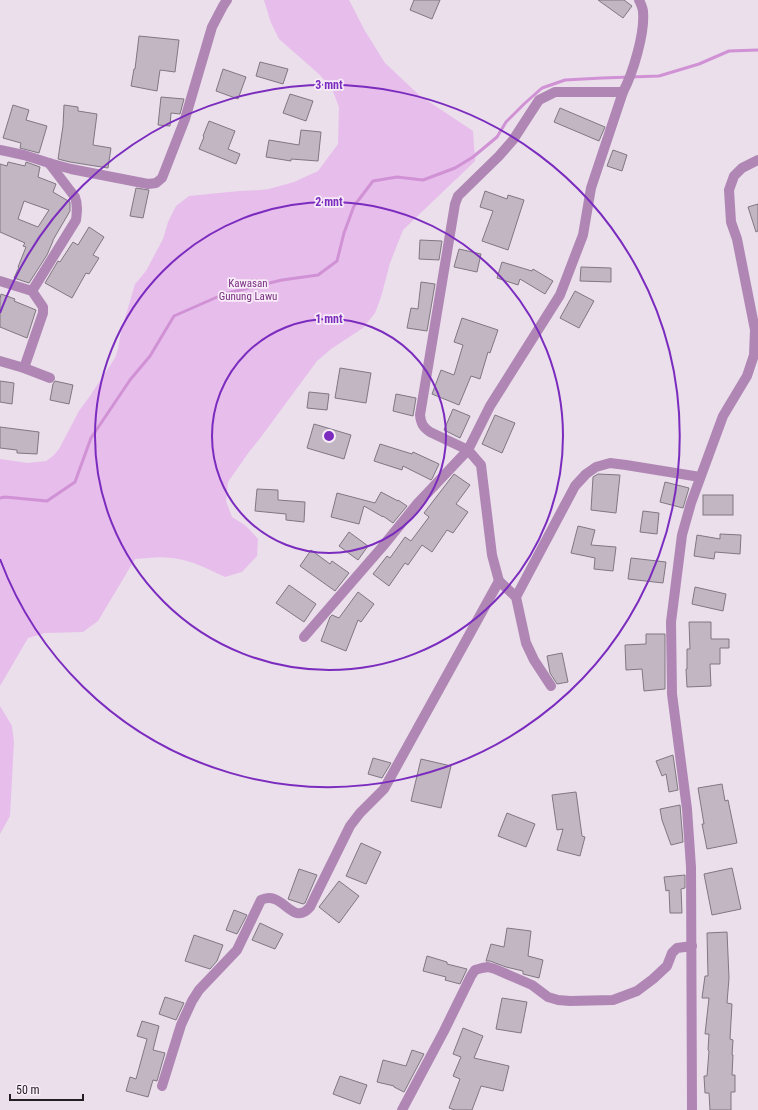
<svg xmlns="http://www.w3.org/2000/svg" width="758" height="1110" font-family="'Roboto Condensed',sans-serif">
<style>
.green{fill:#e7bdeb}
.lines{fill:none;stroke-linecap:round;stroke-linejoin:round}
.stream{stroke:#d092d5;stroke-width:3}
.building{fill:#c1b6c2;stroke:#817782;fill-rule:evenodd}
.minor{stroke:#b087b4;stroke-width:10}
.ring{fill:none;stroke:#7b2cbf;stroke-width:2}
.labels{text-anchor:middle;dominant-baseline:central;stroke-width:3.5;stroke-linejoin:round;paint-order:stroke}
.park-label{font-size:11px;fill:#7a3181;stroke:#f8ecf8}
.centre{fill:#7b2cbf;stroke:#f8ecf8;stroke-width:2}
.ring-label{font-size:12px;text-anchor:middle;font-weight:bold;fill:#7b2cbf;stroke:#f8ecf8;stroke-width:3.5;stroke-linejoin:round;paint-order:stroke}
</style>
<rect width="100%" height="100%" fill="#eadfeb"/>
<g class="green">
<path d="M 264,0 L 349,0 L 365,31 L 385,63 L 419,95 L 473,131 L 475,161 L 403,230 L 390,263 L 381,297 L 375,313 L 363,328 L 331,349 L 317,361 L 261,437 L 249,452 L 228,482 L 226,501 L 232,517 L 246,526 L 258,539 L 257,556 L 242,572 L 225,577 C 208,569 191,560 172,558 C 160,556 147,558 135,559 L 98,621 L 83,632 L 45,633 L 28,638 L 0,686 L 0,459 L 28,463 L 46,461 L 53,456 L 59,449 L 79,411 L 90,396 L 115,358 L 118,349 L 121,332 L 135,284 L 146,271 L 163,239 L 168,222 L 176,206 L 189,196 L 239,191 L 260,190 L 269,189 L 294,182 L 318,171 L 338,144 L 339,107 L 332,89 L 320,75 L 279,39 L 271,23 Z"/>
<polygon points="0,706 12,726 14,742 10,816 0,834"/>
</g>
<g class="lines">
<polyline class="stream" points="0,498 5,497 47,501 75,482 91,438 130,380 150,356 174,316 224,294 282,280 318,275 337,261 344,233 354,206 373,181 397,177 423,180 455,168 473,157 497,137 506,122 524,104 542,88 565,80 602,78 659,76 699,64 729,51 758,50"/>
</g>
<g class="building">
<polygon points="414,0 440,0 432,19 410,10"/>
<polygon points="598,0 624,0 632,6 623,18"/>
<polygon points="139,36 179,40 175,72 160,70 157,91 131,86 134,69 135,69"/>
<polygon points="260,62 288,69 283,84 256,76"/>
<polygon points="223,69 246,77 238,99 216,91"/>
<polygon points="290,94 313,101 306,121 283,113"/>
<polygon points="161,97 184,99 180,114 171,113 170,126 158,125"/>
<polygon points="13,105 29,110 26,120 47,126 39,153 20,148 21,143 3,138"/>
<polygon points="64,105 78,107 78,111 97,114 93,145 111,148 108,168 70,162 58,159 63,126"/>
<polygon points="560,108 605,127 599,141 554,122"/>
<polygon points="209,121 235,131 228,149 240,154 236,164 199,149 204,137 203,136"/>
<polygon points="301,130 321,132 318,161 291,159 291,161 266,157 269,140 299,145"/>
<polygon points="613,150 627,155 622,171 607,166"/>
<path d="M 8,162 L 25,166 L 26,162 L 40,167 L 38,177 L 56,184 L 53,192 L 70,202 L 70,211 L 53,240 L 53,241 L 47,255 L 29,283 L 14,278 L 19,267 L 18,267 L 26,247 L 23,246 L 25,243 L 0,232 L 0,164 L 7,166 ZM 24,201 L 49,210 L 38,227 L 18,219 Z"/>
<polygon points="136,188 149,190 143,218 130,216"/>
<polygon points="485,191 507,199 508,195 524,200 508,250 482,241 493,211 480,207"/>
<polygon points="758,204 758,231 756,232 748,207"/>
<polygon points="89,227 104,237 93,255 99,258 89,274 86,273 72,298 45,283 58,261 60,262 73,242 78,245"/>
<polygon points="420,240 442,241 439,260 419,259"/>
<polygon points="459,249 481,254 477,272 454,267"/>
<polygon points="502,262 532,271 533,269 553,281 545,294 520,279 518,285 497,278"/>
<polygon points="581,267 611,268 611,282 580,281"/>
<polygon points="421,282 435,284 427,331 407,328 411,308 418,309"/>
<polygon points="575,291 594,301 579,328 560,318"/>
<polygon points="1,294 15,299 14,301 36,310 27,338 0,327 0,299"/>
<polygon points="462,318 498,330 490,353 488,352 480,379 471,376 459,405 432,394 441,370 454,375 463,345 454,342"/>
<polygon points="340,368 371,373 366,403 335,398"/>
<polygon points="0,381 14,383 12,404 0,402"/>
<polygon points="55,381 73,385 69,404 50,400 53,384"/>
<polygon points="309,392 329,394 327,410 307,408"/>
<polygon points="396,394 416,398 413,416 393,411"/>
<polygon points="453,409 470,416 460,438 444,430"/>
<polygon points="495,415 515,423 502,453 482,444"/>
<polygon points="314,424 351,435 344,459 307,448"/>
<polygon points="0,427 39,432 37,454 17,453 17,450 0,448"/>
<polygon points="380,444 412,454 413,452 439,464 432,479 431,480 403,466 402,470 374,461"/>
<polygon points="454,474 470,485 456,504 468,512 453,533 447,530 432,552 422,545 408,565 405,563 389,586 373,574 387,556 390,558 405,537 411,541 429,517 424,513"/>
<polygon points="598,474 620,475 616,513 591,510 593,477"/>
<polygon points="665,482 689,488 683,508 660,502"/>
<polygon points="257,489 278,490 278,500 305,502 304,522 286,520 286,514 255,511"/>
<polygon points="381,492 398,501 398,500 407,506 393,523 383,516 383,517 364,506 359,524 331,517 337,493 375,503"/>
<rect x="703" y="495" width="30" height="20"/>
<polygon points="643,511 659,513 657,534 640,532"/>
<polygon points="578,526 595,530 591,545 616,547 613,571 594,569 595,558 571,553"/>
<polygon points="349,532 368,546 358,560 339,546"/>
<polygon points="720,534 741,535 740,554 715,552 714,559 694,556 697,535 720,539"/>
<polygon points="311,550 330,564 332,561 349,573 335,591 300,566"/>
<polygon points="631,558 666,562 663,583 628,579"/>
<polygon points="289,585 316,604 304,622 276,603"/>
<polygon points="695,587 726,594 723,611 692,604"/>
<polygon points="358,592 374,604 361,622 358,620 346,651 321,641 330,617 332,615 339,618"/>
<polygon points="689,622 711,622 711,639 729,639 729,648 720,648 720,664 710,664 711,686 687,687 686,669 687,669 687,649 690,649"/>
<polygon points="646,634 665,634 665,689 644,691 642,669 626,670 625,645 646,644"/>
<polygon points="562,653 568,682 557,684 550,673 547,656"/>
<polygon points="673,755 678,790 669,792 666,774 662,776 656,761"/>
<polygon points="373,758 391,763 382,778 368,774"/>
<polygon points="421,759 451,766 441,808 411,801"/>
<polygon points="722,784 725,801 728,800 737,843 707,849 702,824 704,824 698,788"/>
<polygon points="576,792 582,836 585,837 580,856 557,850 563,829 557,830 552,795"/>
<polygon points="680,805 683,842 671,845 662,820 660,809"/>
<polygon points="507,813 535,824 526,847 498,836"/>
<polygon points="361,843 381,852 366,884 346,876"/>
<polygon points="732,868 741,909 712,915 704,874"/>
<polygon points="299,869 317,875 305,903 303,904 288,899"/>
<polygon points="685,875 685,888 681,889 682,913 670,913 669,890 666,891 664,877"/>
<polygon points="339,881 359,896 339,923 319,907"/>
<polygon points="234,910 247,915 237,934 226,930"/>
<polygon points="260,923 283,934 275,949 252,940"/>
<polygon points="507,928 531,931 528,956 543,960 539,978 523,974 523,971 506,967 490,961 486,961 491,944 504,947"/>
<polygon points="727,932 729,978 727,1003 732,1004 730,1039 733,1040 732,1055 733,1055 732,1075 735,1075 735,1092 731,1092 731,1110 710,1110 709,1093 705,1093 704,1076 707,1076 709,1051 708,1050 709,1034 705,1034 709,998 702,998 705,976 708,976 707,933"/>
<polygon points="194,935 223,945 217,961 210,969 185,961"/>
<polygon points="427,956 447,962 447,964 467,969 460,984 445,980 446,977 423,971"/>
<polygon points="165,997 184,1003 176,1020 159,1014"/>
<polygon points="502,998 527,1002 521,1033 496,1029"/>
<polygon points="142,1021 159,1026 153,1050 165,1053 157,1081 153,1080 148,1097 126,1091 130,1077 136,1079 147,1039 137,1036"/>
<polygon points="463,1028 483,1036 474,1058 509,1066 503,1091 481,1086 472,1110 455,1110 449,1108 460,1079 453,1076 461,1057 453,1054"/>
<polygon points="412,1050 424,1054 404,1092 394,1087 394,1086 377,1082 383,1060 406,1066"/>
<polygon points="340,1076 367,1085 360,1104 333,1094"/>
</g>
<g class="lines">
<g class="minor">
<polyline points="0,150 24,155 49,163 71,169 148,184 156,183 162,178 185,119 212,27 223,6 227,0"/>
<polyline points="0,281 32,291 43,307 43,313 24,368 0,361"/>
<path d="M 32,291 L 76,220 C 77,212 78,205 75,197 L 49,163"/>
<polyline points="24,368 50,378"/>
<polyline points="516,597 575,486 586,474 596,467 610,463 626,465 700,477"/>
<path d="M 304,637 L 383,546 L 417,504 L 468,450 L 490,406 L 560,295 L 583,235 L 591,188 L 623,92 C 633,73 645,33 643,12 C 643,8 641,4 639,0"/>
<path d="M 551,686 L 534,660 L 526,643 L 516,597 L 499,581 L 492,555 L 481,465 L 468,450 L 430,432 C 423,427 421,424 420,415 L 455,204 L 458,196 L 499,156 L 513,140 L 539,100 L 555,92 L 623,92"/>
<path d="M 162,1086 L 181,1025 L 192,1001 L 199,990 L 237,950 L 261,900 C 283,889 292,928 310,907 L 350,826 L 360,813 L 384,789 L 499,581"/>
<polyline points="402,1110 444,1031 471,976 475,970 482,968 488,967 495,969 532,985 548,997 558,1000 570,1001 613,1000 637,991 653,979 667,966 672,953 677,948 692,946"/>
<polyline points="692,1110 691,867 687,809 672,694 671,622 682,535 691,503 723,416 747,376 754,355 755,330 737,239 731,222 729,190 734,176 742,168 758,160"/>
</g>
</g>
<g class="ring">
<circle cx="329" cy="436" r="117"/>
<circle cx="329" cy="436" r="234"/>
<path d="M0 313A351 351 0 1 1 0 559"/>
</g>
<g class="labels">
<g class="park-label">
<text x="248" y="283">Kawasan<tspan x="248" dy="13">Gunung Lawu</tspan></text>
</g>
</g>
<circle cx="329" cy="436" r="6" class="centre"/>
<g class="ring-label">
<text x="329" y="89">3 mnt</text>
<text x="329" y="206">2 mnt</text>
<text x="329" y="323">1 mnt</text>
</g>
<path d="M10 1094v6h73v-6" fill="none" stroke="#221e22" stroke-width="2"/>
<text x="16" y="1094" font-size="12" fill="#221e22" stroke="#f8ecf8" stroke-width="3" paint-order="stroke">50 m</text>
</svg>
